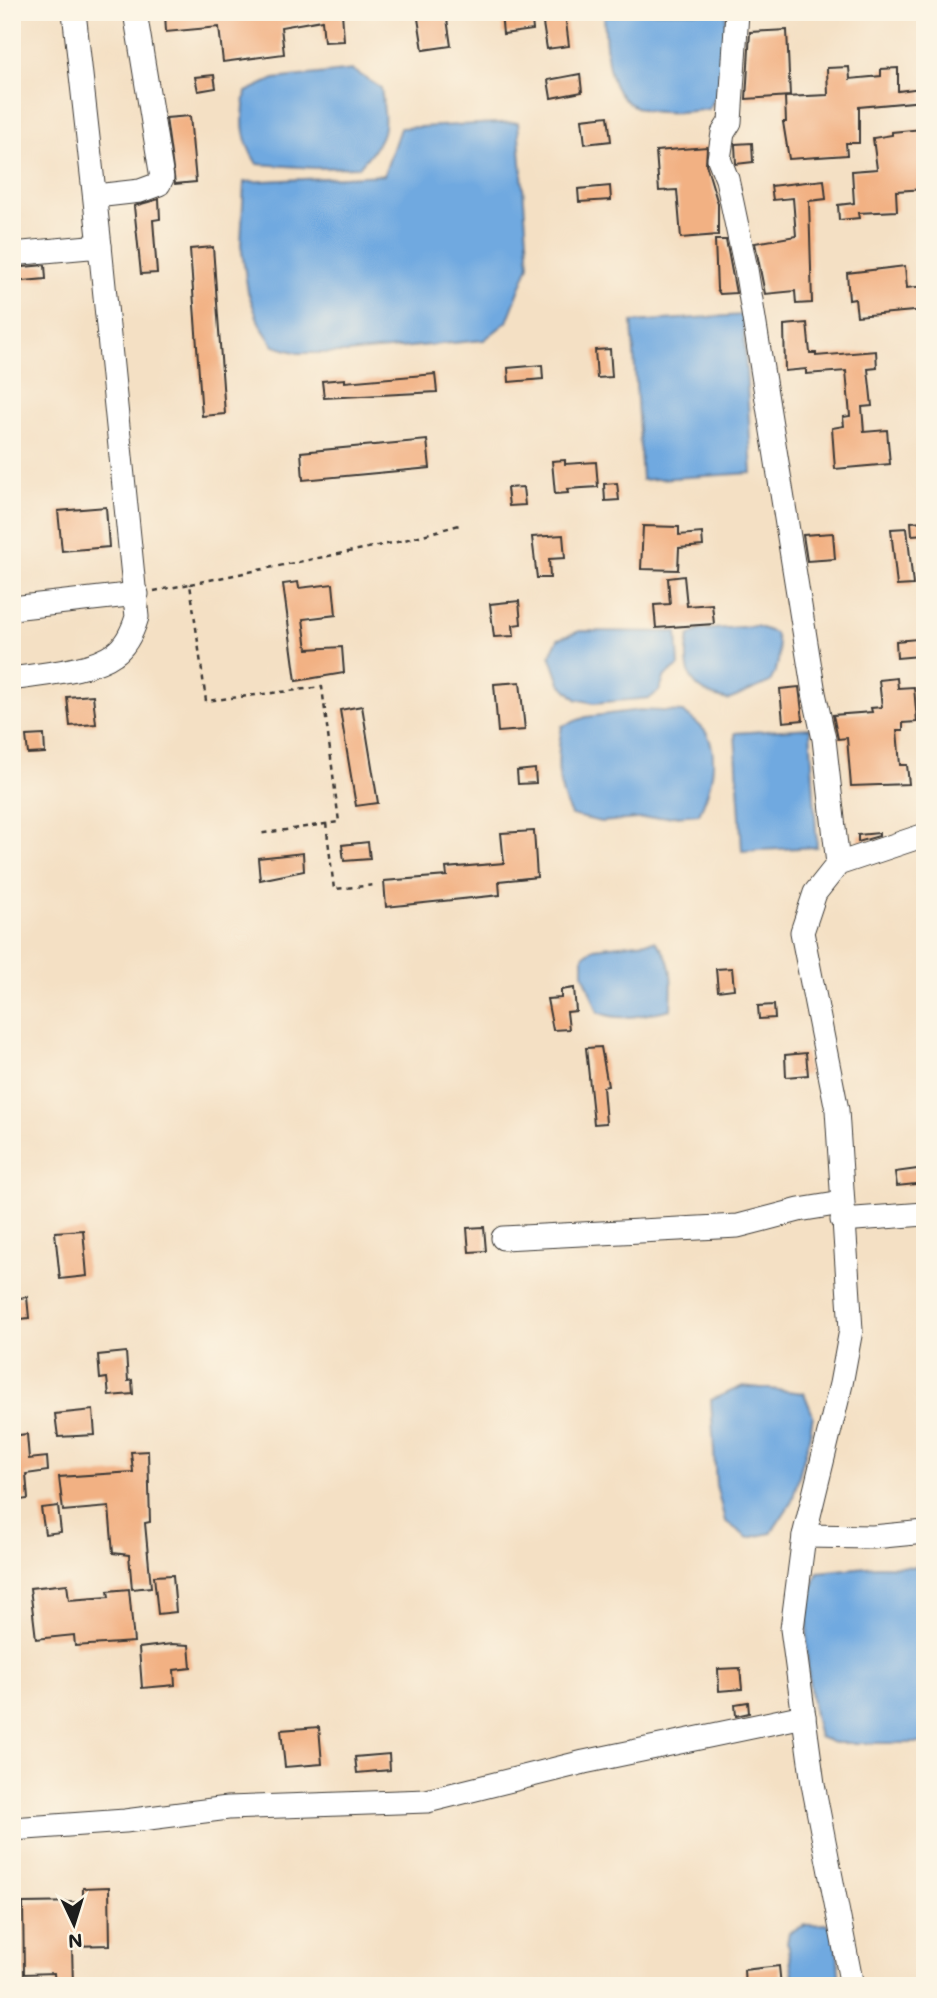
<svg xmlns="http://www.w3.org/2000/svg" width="937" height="1998" font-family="Mali,sans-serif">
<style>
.water{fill:#70a9e0;stroke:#46627e;stroke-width:2}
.building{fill:#f2b183}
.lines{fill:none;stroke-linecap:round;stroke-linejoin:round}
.minor-casing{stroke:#3c3935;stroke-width:25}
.path{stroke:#3c3935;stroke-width:2.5;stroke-dasharray:5 5;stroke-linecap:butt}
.minor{stroke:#fff;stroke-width:23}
</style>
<rect width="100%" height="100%" fill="#fcf5e5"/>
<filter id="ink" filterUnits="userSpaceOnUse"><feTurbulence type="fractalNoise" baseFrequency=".0143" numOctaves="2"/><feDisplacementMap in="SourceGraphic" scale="14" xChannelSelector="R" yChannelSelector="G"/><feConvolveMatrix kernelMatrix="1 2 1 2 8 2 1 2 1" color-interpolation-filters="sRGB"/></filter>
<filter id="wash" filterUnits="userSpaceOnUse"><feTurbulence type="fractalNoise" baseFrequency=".00686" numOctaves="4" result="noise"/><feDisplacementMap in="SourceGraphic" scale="28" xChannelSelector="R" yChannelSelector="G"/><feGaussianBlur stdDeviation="1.57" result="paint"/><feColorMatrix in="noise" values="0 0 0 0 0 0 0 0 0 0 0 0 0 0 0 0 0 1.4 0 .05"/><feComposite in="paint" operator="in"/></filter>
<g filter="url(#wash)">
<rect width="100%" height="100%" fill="#f4e0c4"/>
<g class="water">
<path d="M 604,12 L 726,12 L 725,80 L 709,109 C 616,122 607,99 604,12 Z"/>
<path d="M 353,70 L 381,88 C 387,132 388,134 359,167 L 315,168 L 257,164 C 241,139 241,121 246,92 L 274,79 Z"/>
<polygon points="518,122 529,265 507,322 484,340 346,353 298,353 274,346 260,325 248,292 241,245 244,182 384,175 400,128"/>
<polygon points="743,315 752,473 642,480 632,322"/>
<path d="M 756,626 L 775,633 C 781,652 780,665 770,682 L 729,700 C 691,693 682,673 689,636 L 700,630 Z"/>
<polygon points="580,631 677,632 679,666 665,676 659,691 650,698 594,703 576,699 560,683 550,655 558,639"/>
<path d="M 640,710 L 683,712 C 690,718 703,726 707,734 C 720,758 710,791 699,814 L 601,822 L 571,815 C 556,786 556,758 562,726 L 586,717 Z"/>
<polygon points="810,728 817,847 742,851 735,733"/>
<path d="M 655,941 C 675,961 672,982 671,1009 C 647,1014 621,1023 598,1012 L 583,973 L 583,956 L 594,948 Z"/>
<polygon points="743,1386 804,1393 813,1415 809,1439 792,1501 771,1533 748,1538 725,1521 716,1485 711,1400"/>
<path d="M 876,1566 L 925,1567 L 925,1743 L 834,1743 L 819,1737 C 807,1692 800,1616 818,1572 Z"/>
<polygon points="826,1924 836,1932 840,1986 795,1986 787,1944 789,1932 806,1925"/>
</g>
<g id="blocks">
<g class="building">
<polygon points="165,12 342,12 344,41 324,42 322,20 281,27 284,54 223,62 219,27 166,32"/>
<polygon points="417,12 446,12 451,46 423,50"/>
<polygon points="501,12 531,12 533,30 503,34"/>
<polygon points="565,14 569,46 547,49 542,17"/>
<polygon points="787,30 790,96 746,99 750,32"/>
<polygon points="849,67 850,79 881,76 881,69 898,68 898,91 921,88 923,101 859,107 859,143 846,143 847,155 789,159 783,122 786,122 785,97 828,95 827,68"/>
<polygon points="580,74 582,92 551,98 548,80"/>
<polygon points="214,75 216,88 198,91 195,77"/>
<polygon points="190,116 196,182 175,184 166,118"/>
<polygon points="608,116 611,141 585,144 582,119"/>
<polygon points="922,129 925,189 896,191 897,211 858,213 859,218 839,220 838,205 854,203 852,171 877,169 873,138 892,135 892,132"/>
<polygon points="752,143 753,162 736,164 735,144"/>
<polygon points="707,147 706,164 718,204 718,235 681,238 677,190 659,191 656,151"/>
<polygon points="824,180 826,199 809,201 812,303 796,304 795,291 765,294 755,243 796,236 793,198 773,200 771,186"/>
<polygon points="610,186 611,200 579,202 578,189"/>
<polygon points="159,199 160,219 153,220 157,273 141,274 134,206"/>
<polygon points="715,240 726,240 736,293 720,294 717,289"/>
<polygon points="213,247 225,414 202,416 190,249"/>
<polygon points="45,265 46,279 12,282 12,268"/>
<polygon points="905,266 907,288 925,286 925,310 857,316 855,299 849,300 847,273"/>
<polygon points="807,323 810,353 816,353 816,356 876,351 877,368 868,369 872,406 862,407 864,432 887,430 890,464 835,469 832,428 844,426 843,417 850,416 846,371 806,374 806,369 785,371 784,325"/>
<polygon points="610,349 612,377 597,378 595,350"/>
<polygon points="542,365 543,379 509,382 508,368"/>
<polygon points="435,374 437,392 324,398 322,381 345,379 345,382"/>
<polygon points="427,440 430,468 303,480 301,452"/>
<polygon points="565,460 565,464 596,462 598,487 567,489 568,493 555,494 552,461"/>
<polygon points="617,483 619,500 605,501 604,484"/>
<polygon points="523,487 525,505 509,506 507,488"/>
<polygon points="106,507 109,547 62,551 58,511"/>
<polygon points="925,521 925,534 912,535 911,522"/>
<polygon points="643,526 679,527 679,535 702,533 703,546 679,548 678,570 641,569"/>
<polygon points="907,528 913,585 897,586 891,529"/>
<polygon points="833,533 835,559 807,561 803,535"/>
<polygon points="563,535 565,558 549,559 550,578 537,578 532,537"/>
<polygon points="684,576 687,606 712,604 714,624 656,628 654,605 670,604 668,578"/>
<polygon points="298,582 299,588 333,584 336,615 303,619 307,649 342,647 344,673 296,681 283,584"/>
<polygon points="519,601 521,624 513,625 514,636 494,637 490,604"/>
<polygon points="917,639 919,656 897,658 896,641"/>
<polygon points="897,678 898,688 914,687 917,722 903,723 903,730 897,730 900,765 907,765 909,784 851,786 847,738 838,739 833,715 872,712 871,708 882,707 879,680"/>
<polygon points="520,682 525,730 498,732 494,684"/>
<polygon points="799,687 803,720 783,722 780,689"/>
<polygon points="93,695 96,724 70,726 67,697"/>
<polygon points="362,706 378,803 356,806 340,710"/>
<polygon points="44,735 45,753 28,754 26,736"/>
<polygon points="535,769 536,783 518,784 517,771"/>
<polygon points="534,831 537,877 499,881 500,895 386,907 384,881 447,876 446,868 504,863 501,833"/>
<polygon points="879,833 879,836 858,842 858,835"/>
<polygon points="368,842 370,859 344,861 342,845"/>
<polygon points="303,853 304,871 260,880 258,858"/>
<polygon points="732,968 734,989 718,991 716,969"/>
<polygon points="574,988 576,1011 567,1012 569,1029 553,1030 547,999 561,998 561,990"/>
<polygon points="774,1005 775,1018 759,1019 758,1006"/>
<polygon points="601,1047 608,1086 603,1087 606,1123 594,1124 586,1048"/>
<polygon points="806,1053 808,1075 786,1077 785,1055"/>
<polygon points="925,1168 925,1183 897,1186 895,1172"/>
<polygon points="484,1227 486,1251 469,1252 467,1228"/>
<polygon points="83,1230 87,1276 60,1279 55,1232"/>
<polygon points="27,1297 29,1318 12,1320 12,1299"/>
<polygon points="126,1352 128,1381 132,1380 133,1394 109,1396 107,1378 100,1379 98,1355"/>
<polygon points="93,1410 95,1435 58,1437 55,1414"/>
<polygon points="27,1434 29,1459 47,1457 48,1471 26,1474 28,1499 12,1501 12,1436"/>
<polygon points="148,1451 150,1522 145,1523 151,1587 132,1589 129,1555 113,1553 109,1507 63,1511 59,1477 133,1472 131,1452"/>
<polygon points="58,1506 61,1532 45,1534 41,1508"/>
<polygon points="173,1575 176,1612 158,1614 154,1576"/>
<polygon points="67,1584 69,1600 109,1597 108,1591 129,1589 134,1642 75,1646 74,1635 36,1639 30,1588"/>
<polygon points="172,1644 189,1645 191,1668 174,1670 175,1685 142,1688 139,1648"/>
<polygon points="740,1668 742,1689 719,1691 718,1669"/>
<polygon points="748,1702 749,1713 736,1716 735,1704"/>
<polygon points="319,1727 322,1764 285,1767 281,1730"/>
<polygon points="389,1754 390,1770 357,1773 355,1757"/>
<polygon points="109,1887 110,1945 72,1946 73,1986 55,1986 54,1973 24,1974 23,1903 83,1902 83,1888"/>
<polygon points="779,1966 781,1986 745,1986 744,1970"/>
</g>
</g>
</g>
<g filter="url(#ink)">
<use href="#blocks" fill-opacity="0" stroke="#3c3935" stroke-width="2"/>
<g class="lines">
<defs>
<g id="minor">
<polyline points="74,12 100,246"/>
<polyline points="737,12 730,122 723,133 719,159 727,179 746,269 814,693 824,739 838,864"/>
<polyline points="96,196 140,191 159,184 162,178 135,12"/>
<path d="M 12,254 L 100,246 L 137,617 C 133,630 126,646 114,654 C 91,671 41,674 12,679"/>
<polyline points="12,608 137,594"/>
<polyline points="842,1220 925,1214"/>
<polyline points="503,1238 738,1226 799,1210 842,1203"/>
<polyline points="804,1536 873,1537 925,1532"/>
<polyline points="12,1829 125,1821 228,1808 427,1801 584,1762 804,1716"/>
<polyline points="852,1986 813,1784 792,1629 804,1536 841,1384 851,1330 837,1110 802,932 815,893 838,864 925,835"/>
</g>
</defs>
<use href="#minor" class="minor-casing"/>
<g class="path">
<polyline points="190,584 397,542 463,524"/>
<polyline points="154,591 190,584 206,701 322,687 339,822 258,834"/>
<polyline points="326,823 334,889 376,885"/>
</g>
<use href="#minor" class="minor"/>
</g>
</g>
<rect width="937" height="1998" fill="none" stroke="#fcf5e5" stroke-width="42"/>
<g transform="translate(74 1924) rotate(176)" stroke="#fcf5e5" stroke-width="5" paint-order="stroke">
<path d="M0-5L12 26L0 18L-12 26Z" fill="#1c1c1c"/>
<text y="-10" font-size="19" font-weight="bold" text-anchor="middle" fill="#1c1c1c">N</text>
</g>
</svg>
